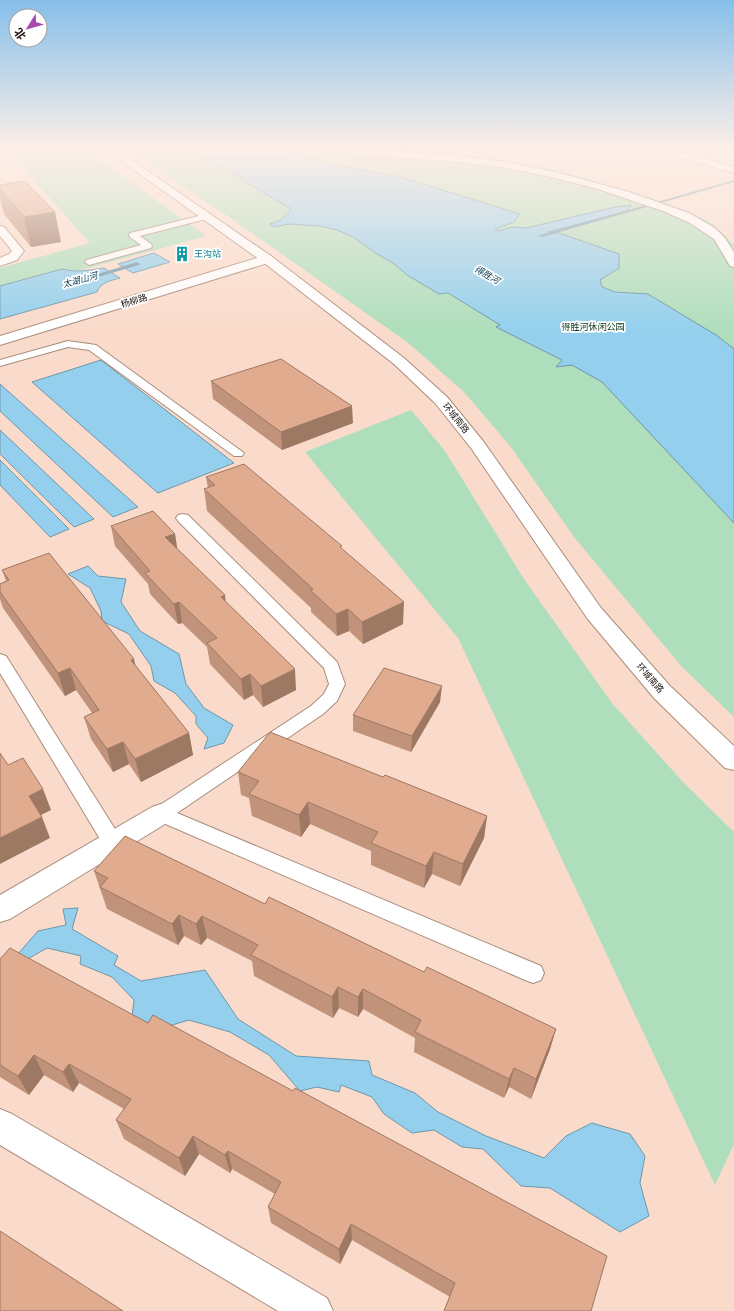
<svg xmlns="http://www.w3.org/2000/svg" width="734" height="1311" font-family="Helvetica,'Noto Sans SC',sans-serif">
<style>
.green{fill:#afdebc}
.water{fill:#94d0ed;stroke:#6f96a9}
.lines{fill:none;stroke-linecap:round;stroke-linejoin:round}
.stream{fill:#6f96a9;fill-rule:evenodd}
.service-casing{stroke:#a88c7c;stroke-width:2}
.minor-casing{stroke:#a88c7c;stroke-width:2}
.tertiary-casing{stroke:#a88c7c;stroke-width:2}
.secondary-casing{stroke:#a88c7c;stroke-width:2}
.service{fill:#fff;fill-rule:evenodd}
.minor{fill:#fff;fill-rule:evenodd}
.tertiary{fill:#fff;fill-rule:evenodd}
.secondary{fill:#fff;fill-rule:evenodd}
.wall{fill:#c1937a}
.shaded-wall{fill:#9d7863}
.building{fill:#e0ab8e;stroke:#9d7863}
.labels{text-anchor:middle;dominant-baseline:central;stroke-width:3.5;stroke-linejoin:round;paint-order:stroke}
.far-culture-label{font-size:9px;fill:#0d838f;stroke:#fff;text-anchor:start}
.far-water-label{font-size:9px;font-style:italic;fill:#0c4054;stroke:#fff}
.far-street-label{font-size:9px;fill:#1a100a;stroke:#fff}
.far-park-label{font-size:9px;fill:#0a321a;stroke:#fff}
</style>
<rect width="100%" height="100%" fill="#fadbcb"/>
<g class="green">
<polygon points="4,147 82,147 206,236 0,292 0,268 90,243"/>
<polygon points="125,147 363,147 476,156 553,169 654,199 709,221 734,244 734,717 682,667 574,537 510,446 463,391 407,342 232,219"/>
<polygon points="411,410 445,451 524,579 612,703 683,782 734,832 734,1144 715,1185 458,638 305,452"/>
</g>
<g class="water">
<polygon points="182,147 275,147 329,164 400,177 520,214 514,222 495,229 499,231 512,227 526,228 611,208 631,205 627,211 548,232 559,233 619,254 619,268 600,280 602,287 615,292 648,294 716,335 734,349 734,523 602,382 572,365 556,367 562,360 496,327 500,325 448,293 439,294 407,275 393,263 377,254 353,237 337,230 320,226 288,224 274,227 270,224 281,220 291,209 219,166"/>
<polygon points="154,253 170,262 133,273 118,264"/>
<path d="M 104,268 L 120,278 C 110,281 101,282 97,292 L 0,319 L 0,286 L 62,269 C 77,273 89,270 104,268 Z"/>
<polygon points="101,360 234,463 158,493 32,382"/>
<polygon points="0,384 138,507 113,517 0,411"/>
<polygon points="0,430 94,519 74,527 0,454"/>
<polygon points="0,460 69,529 50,537 0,485"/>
<polygon points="88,566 98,576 126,579 121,602 140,631 179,654 186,684 204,708 233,725 224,743 204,749 208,738 196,724 196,716 175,693 154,681 151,666 129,634 102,621 101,611 90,588 68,574"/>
<polygon points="78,908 72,929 118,956 114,965 141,981 205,970 238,1019 296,1056 369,1061 372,1075 415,1093 438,1112 486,1136 544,1158 566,1136 592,1123 630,1134 645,1156 640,1183 649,1216 620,1232 550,1188 521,1186 483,1149 462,1147 434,1130 412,1133 384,1114 372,1097 341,1085 339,1092 317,1087 300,1091 269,1055 230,1032 189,1020 162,1028 132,1017 134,1000 112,977 80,964 81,956 47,948 10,969 10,963 38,931 66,925 63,909"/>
</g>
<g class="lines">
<g class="stream">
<polygon points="734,180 734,182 542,237 537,236"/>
<polygon points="137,262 140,264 139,265 98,277 95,275"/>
</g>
<defs>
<g id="service">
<polygon points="207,214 211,216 210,218 140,236 151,244 152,246 151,248 89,265 85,262 86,260 141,245 130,237 129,235 130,233"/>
<polygon points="68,341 96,345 244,453 242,456 234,456 89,350 68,347 0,366 0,360"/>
<polygon points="183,514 188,515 337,662 345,684 337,701 323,714 177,813 541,966 544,973 541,980 533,983 525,980 154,819 152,814 154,809 311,706 324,694 329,684 324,668 178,521 176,518 178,515"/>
<polygon points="0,654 6,656 120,837 123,843 120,849 113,851 106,849 0,673"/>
</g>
<g id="minor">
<polygon points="327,147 343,147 459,156 507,162 555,172 629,192 689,213 715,228 725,238 734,252 734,267 730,266 714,239 690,223 663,211 598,189 555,178 507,168 459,162 350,154 329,149"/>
<polygon points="649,147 664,147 734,167 734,173 651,149"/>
<polygon points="0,226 4,227 24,251 17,260 0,266 0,258 9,254 12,251 0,236"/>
<polygon points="161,804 170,807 174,814 170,821 10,919 0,922 0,895 152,807"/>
<polygon points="0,1109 12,1114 327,1298 333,1311 278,1311 0,1145"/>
</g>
<polygon id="tertiary" points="267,255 271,256 273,259 271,262 0,345 0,336"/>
<polygon id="secondary" points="102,147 113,147 271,256 404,358 447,397 483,441 601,608 670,686 734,746 734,770 725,768 654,698 587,618 471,448 435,403 394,364 263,262"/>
</defs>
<use href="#service" class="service-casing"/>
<use href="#minor" class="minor-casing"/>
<use href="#tertiary" class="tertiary-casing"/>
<use href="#secondary" class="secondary-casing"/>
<use href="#service" class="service"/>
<use href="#minor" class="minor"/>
<use href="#tertiary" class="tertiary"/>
<use href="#secondary" class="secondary"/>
</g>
<g class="wall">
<polygon points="0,185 61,242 31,247 4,214 0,199"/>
<polygon points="211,381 353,423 282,450 213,399"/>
<polygon points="206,477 342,549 403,624 363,644 349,631 337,636 311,612 311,608 207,511 204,489 208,488"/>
<polygon points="111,526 175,534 177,549 225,595 225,601 296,690 263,707 253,695 244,700 210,664 207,647 182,623 178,624 150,594 148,584 115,546"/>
<polygon points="2,570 136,666 189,733 193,755 141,782 129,764 113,772 91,739 84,717 92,713 76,690 65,696 3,608 0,599 0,584 6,581"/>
<polygon points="440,702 411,752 353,731 353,715"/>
<polygon points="238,772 383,777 487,816 484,838 460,886 432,874 424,888 371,865 371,851 310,824 301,837 252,816 249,798 241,795"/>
<polygon points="94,871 265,904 556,1029 550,1049 531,1099 509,1087 504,1098 414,1052 415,1038 363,1009 358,1017 339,1008 333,1018 254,976 252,961 207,938 201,945 184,936 178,945 107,909"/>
<polygon points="0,959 148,1023 293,1091 607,1256 450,1297 352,1240 340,1264 271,1223 268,1207 275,1194 232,1169 230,1173 199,1154 185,1176 124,1139 116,1120 124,1109 79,1083 73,1092 44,1075 29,1095 0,1077"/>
</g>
<g class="shaded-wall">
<polygon points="55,212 61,242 31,247 24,217"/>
<polygon points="352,406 353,423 282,450 281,432"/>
<polygon points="175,534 178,554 165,537"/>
<polygon points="225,595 227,616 221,597"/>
<polygon points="179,602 182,623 178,624 174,604"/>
<polygon points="404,602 403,624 363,644 362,622"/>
<polygon points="348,609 349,631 337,636 336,614"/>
<polygon points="134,659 139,681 131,660"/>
<polygon points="70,668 76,690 65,696 58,673"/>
<polygon points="295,669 296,690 263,707 261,686"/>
<polygon points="250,674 253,695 244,700 241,679"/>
<polygon points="442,686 440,702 411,752 412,736"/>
<polygon points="189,733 193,755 141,782 135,759"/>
<polygon points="123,742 129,764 113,772 107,749"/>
<polygon points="43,789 51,810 37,817 29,796"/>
<polygon points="308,802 310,824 301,837 299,815"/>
<polygon points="487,816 484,838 460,886 463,864"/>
<polygon points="42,817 50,838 0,864 0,838"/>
<polygon points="434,852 432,874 424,888 426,866"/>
<polygon points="179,915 184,936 178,945 172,924"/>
<polygon points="202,916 207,938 201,945 196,924"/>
<polygon points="338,987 339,1008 333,1018 332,997"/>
<polygon points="363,989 363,1009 358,1017 358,997"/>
<polygon points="556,1029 550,1049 531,1099 536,1079"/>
<polygon points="34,1055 44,1075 29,1095 18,1076"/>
<polygon points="69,1064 79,1083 73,1092 63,1072"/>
<polygon points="514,1068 509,1087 504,1098 509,1079"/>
<polygon points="193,1136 199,1154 185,1176 179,1158"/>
<polygon points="228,1151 232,1169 230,1173 225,1155"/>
<polygon points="351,1224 352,1240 340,1264 339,1249"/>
</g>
<g class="building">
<polygon points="25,181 55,212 24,217 0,189 0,185"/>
<polygon points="281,359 352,406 281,432 211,381"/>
<polygon points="244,464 342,546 340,547 404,602 362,622 348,609 336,614 310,590 313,589 204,489 215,485 206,477"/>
<polygon points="153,511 175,534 165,537 225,595 221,597 295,669 261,686 250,674 241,679 207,643 217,638 179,602 174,604 145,573 150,571 111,526"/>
<polygon points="49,553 134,659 131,660 189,733 135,759 123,742 107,749 84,717 99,710 70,668 58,673 0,592 0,584 9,580 2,570"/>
<polygon points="384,668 442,686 412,736 353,715"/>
<polygon points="270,732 383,777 385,775 487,816 463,864 434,852 426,866 371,843 378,832 308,802 299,815 249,794 259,781 238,772"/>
<polygon points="0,753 8,765 23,758 43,789 29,796 42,817 0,838"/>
<polygon points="125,836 265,904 269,897 424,972 427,967 556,1029 536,1079 514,1068 509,1079 415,1032 421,1020 363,989 358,997 338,987 332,997 251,955 258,945 202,916 196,924 179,915 172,924 100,887 108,878 94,871"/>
<polygon points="10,948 148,1023 153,1015 293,1091 295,1088 607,1256 591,1311 444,1311 455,1283 351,1224 339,1249 268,1207 281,1182 228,1151 225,1155 193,1136 179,1158 116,1120 131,1099 69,1064 63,1072 34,1055 18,1076 0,1065 0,959"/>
<polygon points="0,1231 123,1311 0,1311"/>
</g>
<linearGradient id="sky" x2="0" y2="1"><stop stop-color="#86bfea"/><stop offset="0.45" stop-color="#fdefe8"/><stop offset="1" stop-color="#fdefe8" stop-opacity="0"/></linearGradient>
<rect width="734" height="330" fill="url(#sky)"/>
<defs>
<symbol id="building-bare" viewBox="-9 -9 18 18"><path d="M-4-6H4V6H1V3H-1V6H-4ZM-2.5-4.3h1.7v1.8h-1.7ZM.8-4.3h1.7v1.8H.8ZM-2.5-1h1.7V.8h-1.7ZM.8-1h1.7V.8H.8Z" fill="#0f9aa8" stroke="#fff" stroke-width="2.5" paint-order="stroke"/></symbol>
</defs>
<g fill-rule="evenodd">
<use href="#building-bare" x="171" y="243" width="22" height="22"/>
</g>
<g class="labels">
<g class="far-culture-label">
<text x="194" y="254">王沟站</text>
</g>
<g class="far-water-label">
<text transform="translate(487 275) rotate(30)">得胜河</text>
<text transform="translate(80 280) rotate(-15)">太湖山河</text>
</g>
<g class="far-street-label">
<text transform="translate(134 301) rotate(-17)">杨柳路</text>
<text transform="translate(456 418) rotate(51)">环城南路</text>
<text transform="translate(650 678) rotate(49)">环城南路</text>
</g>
<g class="far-park-label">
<text x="593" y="327">得胜河休闲公园</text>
</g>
</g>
<g transform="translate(28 28) rotate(233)"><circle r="19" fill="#ffffff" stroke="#a39f9d"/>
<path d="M0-3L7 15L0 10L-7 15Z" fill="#a948af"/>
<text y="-6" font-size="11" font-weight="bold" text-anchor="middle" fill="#1a100a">北</text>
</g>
</svg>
